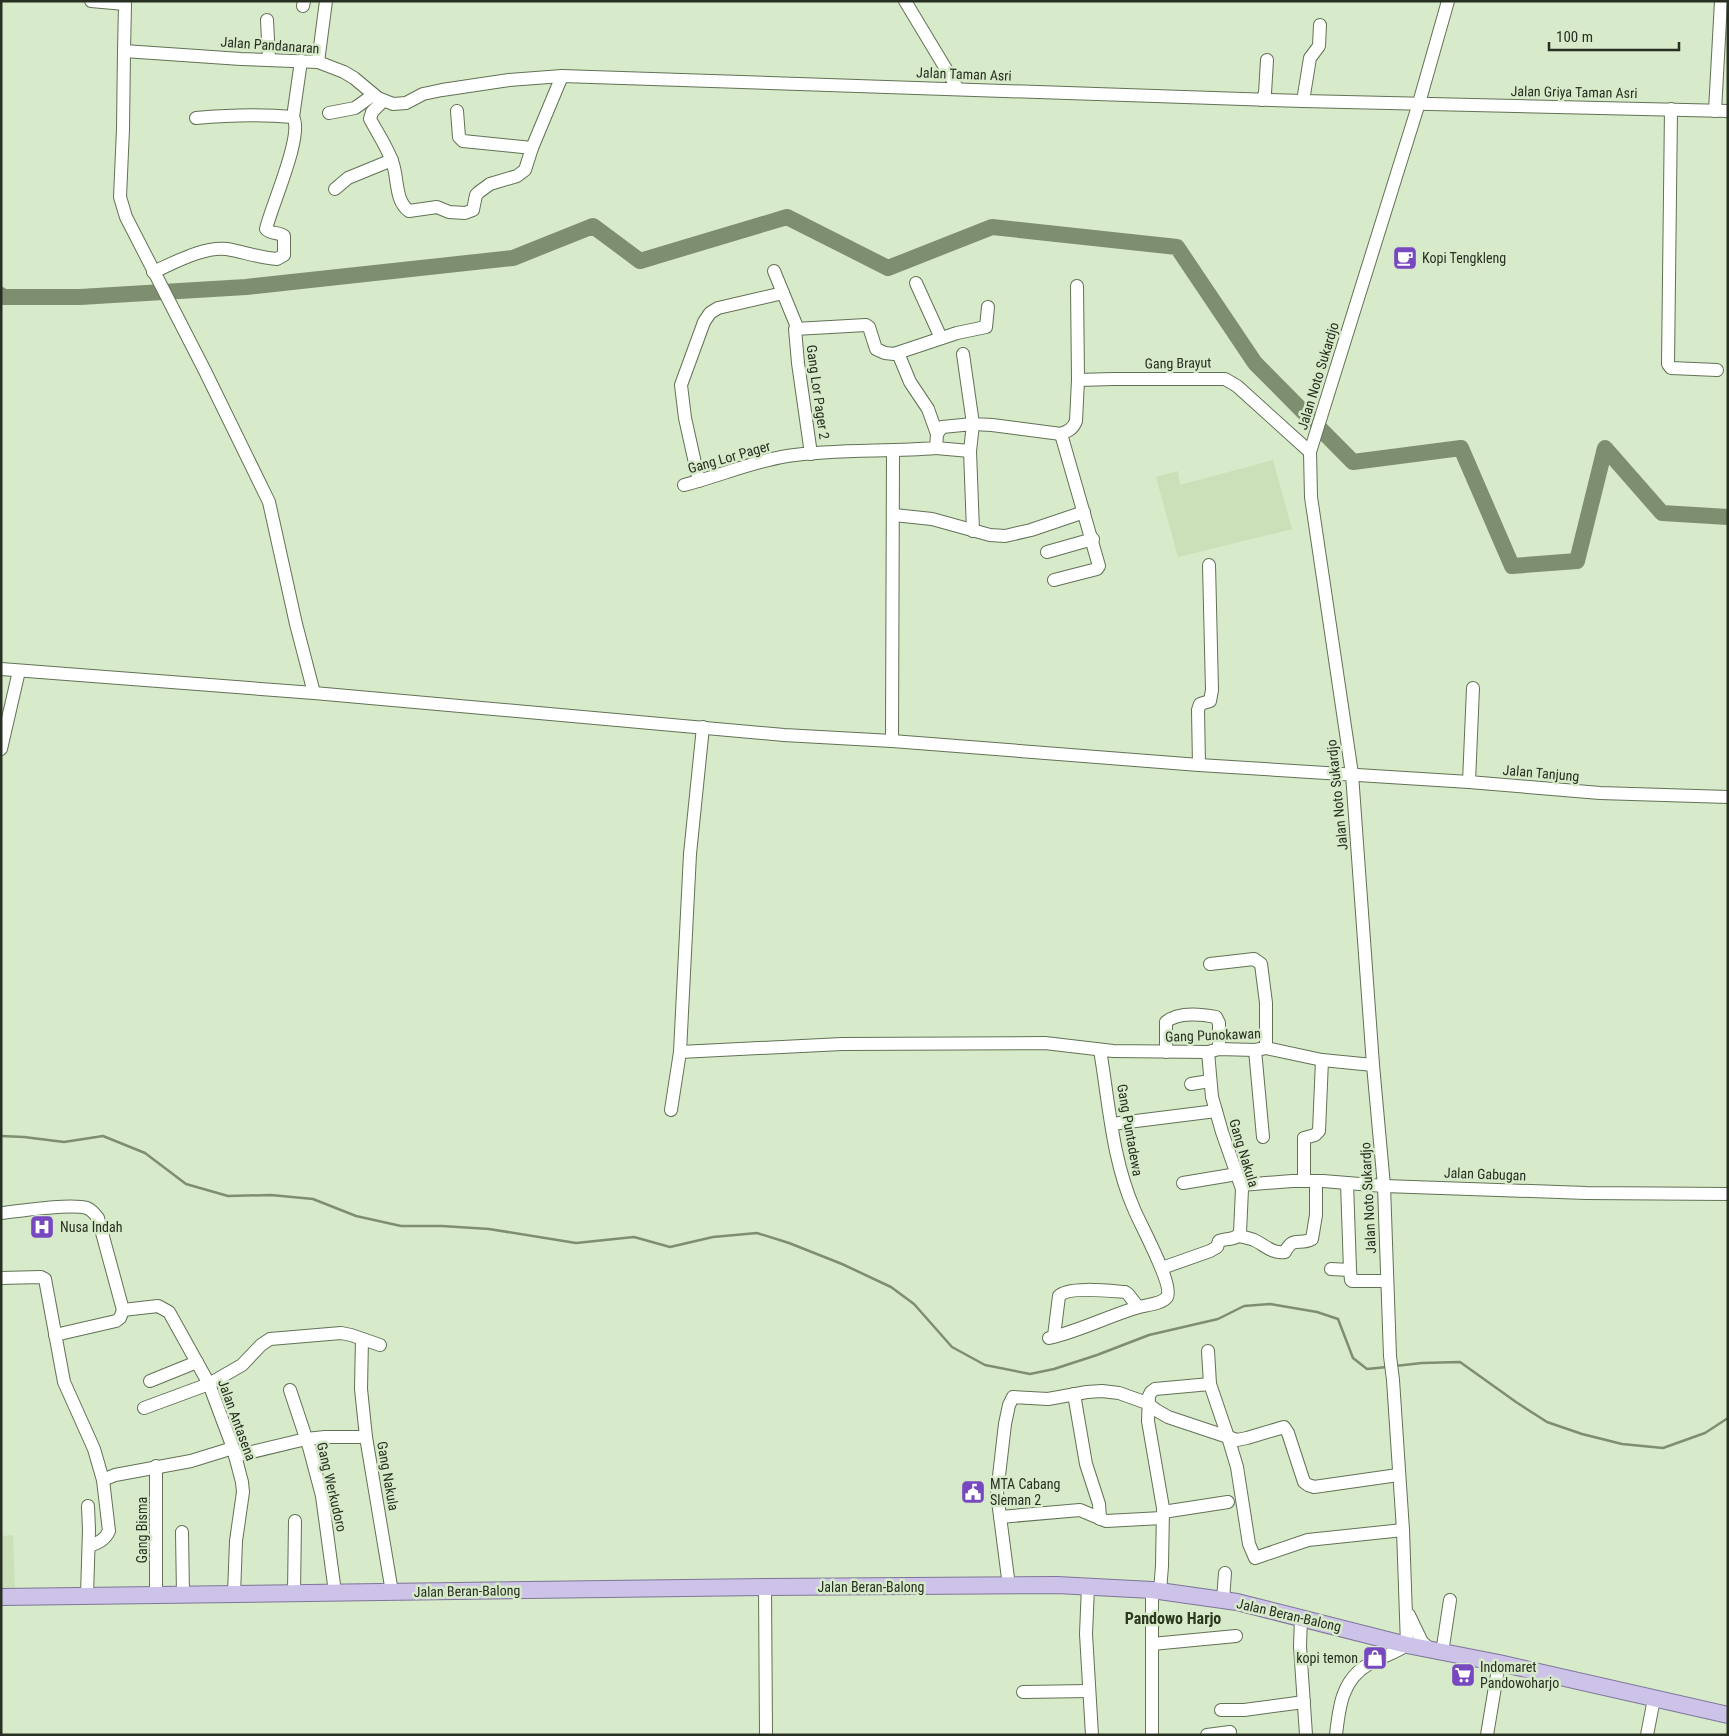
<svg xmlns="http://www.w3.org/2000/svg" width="1729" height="1736" font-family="'Roboto Condensed',sans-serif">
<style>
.built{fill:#cbe0b9}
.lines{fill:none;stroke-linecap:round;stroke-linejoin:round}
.stream{stroke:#7d8f6f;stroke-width:2.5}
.river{stroke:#7d8f6f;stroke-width:16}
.minor-casing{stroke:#627255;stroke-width:14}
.major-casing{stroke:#7e7599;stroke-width:18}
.minor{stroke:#fff;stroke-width:12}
.major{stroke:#cdc2e8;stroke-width:16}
.labels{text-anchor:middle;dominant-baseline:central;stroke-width:5;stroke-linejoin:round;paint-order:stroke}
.street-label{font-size:14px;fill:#282f23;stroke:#d7eac9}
.poi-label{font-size:14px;fill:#282f23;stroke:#d7eac9;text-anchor:start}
.quarter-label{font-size:16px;font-weight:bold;fill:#2a381d;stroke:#d7eac9}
</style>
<rect width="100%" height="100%" fill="#d7eac9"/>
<g class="built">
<polygon points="1273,460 1292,529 1178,557 1156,477 1178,471 1180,485"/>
<polygon points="13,1535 15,1589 1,1589 1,1536"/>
</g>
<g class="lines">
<g class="stream">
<polyline points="1,1136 24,1137 64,1142 103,1136 145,1153 186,1184 228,1196 271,1195 313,1199 356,1216 401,1226 442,1226 489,1229 576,1243 634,1237 670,1247 713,1237 757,1233 789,1243 842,1264 891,1287 914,1304 952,1347 985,1365 1030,1374 1054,1369 1097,1355 1149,1335 1218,1319 1244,1306 1270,1304 1317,1312 1338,1319 1353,1358 1367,1369 1387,1367"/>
<polyline points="1395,1366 1422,1363 1460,1362 1516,1402 1547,1422 1582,1434 1622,1444 1663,1448 1705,1433 1728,1418"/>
</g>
<polyline class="river" points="1,295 3,297 80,297 246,287 513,258 593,226 640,261 787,217 888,268 992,227 1177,247 1255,363 1353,462 1461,448 1512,566 1577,561 1605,448 1662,513 1728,517"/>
<defs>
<g id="minor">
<polyline points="91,1 125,4 124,51 241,59 318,62 344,72 354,78 378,98 393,104 406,103 423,94 442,90 509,80 562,76 1303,101 1728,111"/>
<polyline points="905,1 958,89"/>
<polyline points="303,6 304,1"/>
<polyline points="267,20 269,60"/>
<polyline points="124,51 123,129 120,197 126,217 205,371 269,502 296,624 314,693"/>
<polyline points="318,62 326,1"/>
<polyline points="1262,100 1265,93 1267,60"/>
<path d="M 383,101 L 372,112 L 370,119 C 378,134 388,148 393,164 C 398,179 395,201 409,211 L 437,207 L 449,212 L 465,213 L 473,210 L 476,195 L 479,192 L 490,184 L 517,176 L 525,170 L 532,148 L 562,76"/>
<polyline points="1303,101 1310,58 1319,46 1320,25"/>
<polyline points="1671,109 1668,364 1671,368 1717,370"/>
<polyline points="457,111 459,137 463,141 532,148"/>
<polyline points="1715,111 1721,1"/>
<polyline points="329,113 355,108 373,95"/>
<path d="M 196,118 C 229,115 260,114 293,117"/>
<polyline points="335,189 348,178 392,160"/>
<polyline points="774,271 797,327"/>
<path d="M 153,272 C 174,263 204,246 227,249 C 244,252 260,258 277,259 L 284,255 L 284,236 C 279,232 270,234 266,229 C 271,207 304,134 293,117 L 301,61"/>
<polyline points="916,283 941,338"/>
<polyline points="898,353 910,382 928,409 937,434"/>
<path d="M 963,354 L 973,424 L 992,425 L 1061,434 C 1068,431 1073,429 1076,421 L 1078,380 L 1077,286"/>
<polyline points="1078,380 1113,379 1225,379 1237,386 1310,452"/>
<polyline points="936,448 970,451"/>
<polyline points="811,454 798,363 795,329 866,325 869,327 876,349 885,353 894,354 957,333 986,327 988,307"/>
<polyline points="699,481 685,418 681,385 704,322 710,313 718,308 783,293"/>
<path d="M 684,485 C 719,476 751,462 787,456 C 836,449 887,452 936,448 L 937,434 L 942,427 L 973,424 L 970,451 L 973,531"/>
<polyline points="894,515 932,519 990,535 1005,536 1031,530 1084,512"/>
<polyline points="1047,552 1093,539"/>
<polyline points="1054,580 1097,569 1099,566 1061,434"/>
<polyline points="1,669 314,693 784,735 892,741 1199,765 1469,782 1600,793 1728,797"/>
<polyline points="892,741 893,451"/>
<polyline points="1,749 19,671"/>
<polyline points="1199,765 1198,710 1200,704 1210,701 1212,690 1209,565"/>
<polyline points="1469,782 1473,688"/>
<polyline points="1210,964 1254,959 1261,964 1266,1003 1266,1048"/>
<polyline points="1255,1050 1263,1137"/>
<polyline points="680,1052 842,1044 1045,1043 1113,1051 1208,1052 1219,1049 1255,1050 1266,1048 1322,1060 1373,1065"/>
<path d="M 1166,1052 L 1166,1022 C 1178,1012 1201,1014 1216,1017 L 1219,1023 L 1219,1049"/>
<polyline points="1191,1084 1210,1081"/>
<polyline points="671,1110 680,1052 690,854 703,727"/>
<polyline points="1112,1124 1216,1111"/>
<polyline points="1304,1181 1304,1138 1315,1135 1319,1131 1322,1060"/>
<polyline points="1183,1183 1237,1174"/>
<polyline points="1241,1185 1292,1181 1323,1181 1384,1186 1586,1193 1728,1194"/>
<path d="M 1,1213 C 19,1211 71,1203 87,1208 C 92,1210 95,1214 98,1218 L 123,1310 L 120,1318 L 116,1321 L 55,1335"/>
<path d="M 1238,1236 C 1243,1237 1249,1238 1254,1240 C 1265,1245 1272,1254 1285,1252 C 1294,1235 1299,1246 1312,1239 L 1316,1215 L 1316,1181"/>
<path d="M 1162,1268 L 1210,1251 L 1217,1247 L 1219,1241 C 1226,1238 1235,1241 1240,1233 L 1242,1189 L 1222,1132 L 1212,1097 L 1208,1052"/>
<polyline points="1331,1269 1350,1270 1347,1183"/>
<polyline points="1350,1270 1351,1280 1352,1281 1387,1281"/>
<path d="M 1,1278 L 41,1277 L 45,1279 L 64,1382 L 94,1449 L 103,1480 L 109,1531 C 105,1540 98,1543 89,1546"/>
<polyline points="123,1310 158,1306 169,1312 209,1384 233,1448 242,1482 243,1492 236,1541 234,1594"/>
<path d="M 1054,1336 L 1059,1296 C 1068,1286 1112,1291 1125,1292 L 1128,1294 L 1138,1307"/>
<path d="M 1049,1338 C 1080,1331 1108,1316 1139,1307 C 1146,1305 1162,1304 1167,1297 C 1174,1285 1140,1224 1134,1209 C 1112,1159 1109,1103 1100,1050"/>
<polyline points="362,1339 361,1389 366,1437"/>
<polyline points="1208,1351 1210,1384 1228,1437 1237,1467 1249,1544 1255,1558 1308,1540 1403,1530"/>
<polyline points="150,1381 197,1362"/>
<polyline points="290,1390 309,1447 322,1496 335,1592"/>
<polyline points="1074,1394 1086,1464 1099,1504 1100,1519"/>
<polyline points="144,1408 209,1384 242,1365 261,1345 270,1339 341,1333 351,1335 380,1345"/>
<polyline points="235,1456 306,1439 325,1437 366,1437 392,1592"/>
<polyline points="103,1480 115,1475 191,1461 233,1448"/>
<polyline points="1163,1512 1228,1502"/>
<polyline points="1000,1517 1080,1510 1106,1521 1162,1518"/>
<polyline points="182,1532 183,1594"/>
<polyline points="1009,1586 997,1493 1005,1424 1009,1405 1013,1397 1048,1399 1087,1392 1102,1391 1119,1393 1147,1403 1156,1410 1168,1417 1237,1440 1247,1438 1284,1427 1288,1433 1304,1482 1308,1485 1314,1487 1398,1475"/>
<polyline points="1088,1586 1086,1634 1092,1735"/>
<polyline points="765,1587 766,1735"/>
<polyline points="1152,1590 1152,1735"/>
<polyline points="1160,1591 1162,1566 1163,1508 1148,1421 1149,1396 1151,1392 1155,1389 1210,1384"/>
<polyline points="294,1593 295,1521"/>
<polyline points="87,1595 89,1530 88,1506"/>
<polyline points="156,1595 156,1466"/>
<polyline points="1223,1600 1225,1573"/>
<polyline points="1409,1615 1422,1642 1431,1650"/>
<polyline points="1301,1618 1300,1646 1306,1735"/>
<polyline points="1152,1644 1236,1636"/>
<polyline points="1442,1653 1450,1600"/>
<polyline points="1023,1692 1089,1691"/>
<polyline points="1221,1710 1244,1710 1304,1702"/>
<polyline points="1207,1735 1230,1732"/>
<path d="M 1336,1735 C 1339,1707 1342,1679 1369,1664 C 1381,1657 1395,1653 1407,1645 L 1403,1530 L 1393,1380 L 1390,1356 L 1384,1186 L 1373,1065 L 1352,774 L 1311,497 L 1310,452 L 1419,103 L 1448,1"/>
<polyline points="1487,1735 1499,1663"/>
<polyline points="1647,1735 1654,1699"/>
</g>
<polyline id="major" points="1,1597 765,1587 1057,1585 1152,1590 1237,1602 1407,1645 1499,1663 1728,1715"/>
</defs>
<use href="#minor" class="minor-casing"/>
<use href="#major" class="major-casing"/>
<use href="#minor" class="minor"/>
<use href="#major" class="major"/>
</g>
<defs>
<symbol id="cafe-square" viewBox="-11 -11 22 22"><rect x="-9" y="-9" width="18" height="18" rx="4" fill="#7748c0" stroke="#d7eac9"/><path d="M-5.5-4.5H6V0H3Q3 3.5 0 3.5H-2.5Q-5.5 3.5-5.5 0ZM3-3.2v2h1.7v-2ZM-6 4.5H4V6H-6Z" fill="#fff"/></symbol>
<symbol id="hospital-square" viewBox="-11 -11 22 22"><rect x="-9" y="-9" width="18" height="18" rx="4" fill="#7748c0" stroke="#d7eac9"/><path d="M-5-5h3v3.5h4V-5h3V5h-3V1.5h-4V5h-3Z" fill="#fff"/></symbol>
<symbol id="civic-square" viewBox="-11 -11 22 22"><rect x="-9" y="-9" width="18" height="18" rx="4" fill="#7748c0" stroke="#d7eac9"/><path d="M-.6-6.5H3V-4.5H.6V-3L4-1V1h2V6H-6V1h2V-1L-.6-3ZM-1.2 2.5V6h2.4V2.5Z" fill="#fff"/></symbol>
<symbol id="shop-square" viewBox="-11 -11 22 22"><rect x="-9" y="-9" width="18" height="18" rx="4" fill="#7748c0" stroke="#d7eac9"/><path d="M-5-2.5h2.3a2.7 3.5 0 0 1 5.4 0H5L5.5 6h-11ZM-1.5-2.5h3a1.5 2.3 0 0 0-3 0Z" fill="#fff"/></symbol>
<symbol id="supermarket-square" viewBox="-11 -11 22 22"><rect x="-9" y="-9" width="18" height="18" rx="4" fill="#7748c0" stroke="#d7eac9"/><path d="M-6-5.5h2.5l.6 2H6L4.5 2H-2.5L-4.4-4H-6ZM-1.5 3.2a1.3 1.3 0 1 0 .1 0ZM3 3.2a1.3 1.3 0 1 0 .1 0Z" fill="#fff"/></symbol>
</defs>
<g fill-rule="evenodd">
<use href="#cafe-square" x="1391" y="244" width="28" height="28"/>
<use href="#hospital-square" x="28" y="1213" width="28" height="28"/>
<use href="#civic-square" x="959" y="1478" width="28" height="28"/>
<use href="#shop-square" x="1361" y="1644" width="28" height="28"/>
<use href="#supermarket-square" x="1449" y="1661" width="28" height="28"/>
</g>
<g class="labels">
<g class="street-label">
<text transform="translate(270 45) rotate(4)">Jalan Pandanaran</text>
<text transform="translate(964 74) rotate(2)">Jalan Taman Asri</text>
<text transform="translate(1574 92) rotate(1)">Jalan Griya Taman Asri</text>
<text transform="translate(1178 363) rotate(-1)">Gang Brayut</text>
<text transform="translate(1318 376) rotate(-73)">Jalan Noto Sukardjo</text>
<text transform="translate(818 392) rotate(82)">Gang Lor Pager 2</text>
<text transform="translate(729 457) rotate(-16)">Gang Lor Pager</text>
<text transform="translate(1541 773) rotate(5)">Jalan Tanjung</text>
<text transform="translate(1337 795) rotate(-96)">Jalan Noto Sukardjo</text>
<text transform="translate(1213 1035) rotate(-2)">Gang Punokawan</text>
<text transform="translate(1130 1130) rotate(80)">Gang Puntadewa</text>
<text transform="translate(1244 1153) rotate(73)">Gang Nakula</text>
<text transform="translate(1485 1174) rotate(2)">Jalan Gabugan</text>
<text transform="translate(1368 1198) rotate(-93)">Jalan Noto Sukardjo</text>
<text transform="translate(237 1420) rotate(70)">Jalan Antasena</text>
<text transform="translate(388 1476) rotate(80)">Gang Nakula</text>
<text transform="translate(332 1487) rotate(77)">Gang Werkudoro</text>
<text transform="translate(142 1530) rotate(-90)">Gang Bisma</text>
<text x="871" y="1587">Jalan Beran-Balong</text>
<text transform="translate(467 1591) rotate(-1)">Jalan Beran-Balong</text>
<text transform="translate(1289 1615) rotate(13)">Jalan Beran-Balong</text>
</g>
<g class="poi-label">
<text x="1422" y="258">Kopi Tengkleng</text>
<text x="60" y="1227">Nusa Indah</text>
<text x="990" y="1484">MTA Cabang<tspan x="990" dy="16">Sleman 2</tspan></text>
<text x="1358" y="1658" text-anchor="end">kopi temon</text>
<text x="1480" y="1667">Indomaret<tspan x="1480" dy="16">Pandowoharjo</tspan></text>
</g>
<g class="quarter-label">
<text x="1173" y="1618">Pandowo Harjo</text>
</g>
</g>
<rect width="1729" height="1736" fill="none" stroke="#282f23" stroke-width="5"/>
<path d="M1549 42v8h130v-8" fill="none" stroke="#282f23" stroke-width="2.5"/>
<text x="1556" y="42" font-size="15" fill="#282f23" stroke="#d7eac9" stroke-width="4" paint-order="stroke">100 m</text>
</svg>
